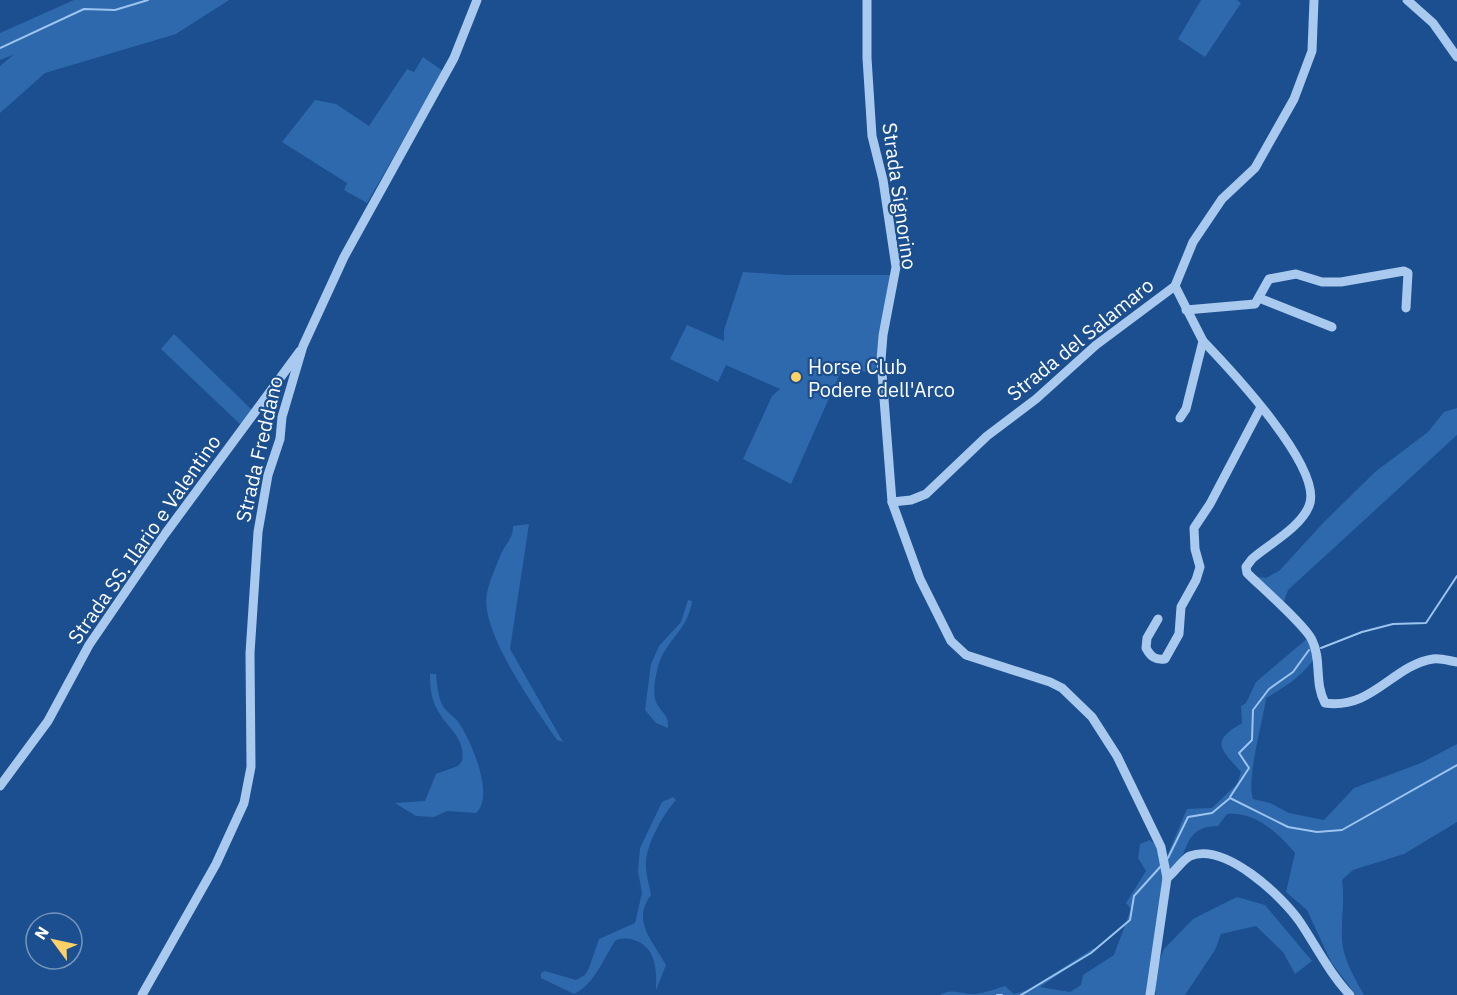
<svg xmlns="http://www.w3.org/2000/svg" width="1457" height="995" font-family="'IBM Plex Sans',sans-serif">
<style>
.green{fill:#2e69ad}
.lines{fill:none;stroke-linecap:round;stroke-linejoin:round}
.stream{stroke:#9cc4f0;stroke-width:2}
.minor{stroke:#a9c9ee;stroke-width:9}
.poi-dot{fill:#ffd166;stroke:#1b4f8f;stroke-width:2}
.labels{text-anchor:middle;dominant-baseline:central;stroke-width:4.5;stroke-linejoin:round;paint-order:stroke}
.street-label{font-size:20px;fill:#fff;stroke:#1b4f8f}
.poi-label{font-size:20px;fill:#fff;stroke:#1b4f8f;text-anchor:start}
</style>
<rect width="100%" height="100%" fill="#1b4f8f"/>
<g class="green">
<polygon points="74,0 229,0 176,34 45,73 0,113 0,66 13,55 0,60 0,33"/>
<polygon points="1201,0 1237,0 1241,3 1205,57 1178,39"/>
<polygon points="423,57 443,71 367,203 344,190 347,183 282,142 315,100 336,104 369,126 407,69 414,72"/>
<polygon points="743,272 789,275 893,275 878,335 877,373 842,369 791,484 743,459 772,396 780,389 726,365 718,382 670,359 687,325 724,341 724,330"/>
<polygon points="174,334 252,410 241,425 161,349"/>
<polygon points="1457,408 1457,435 1288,590 1283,604 1254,576 1266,578 1279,571 1324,522 1375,472 1428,432 1444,412"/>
<path d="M 529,524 L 510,649 L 563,742 L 557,740 C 536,709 479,631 487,593 C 490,580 496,566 501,554 C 506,543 513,539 513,526 Z"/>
<path d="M 688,600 L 692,601 C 688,632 662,642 657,671 C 655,680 652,695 657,704 C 662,713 669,715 668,728 L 656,723 L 645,710 L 651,664 L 659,646 L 681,622 Z"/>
<path d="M 1309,637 L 1316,656 C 1303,676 1286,686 1266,698 C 1263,722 1246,779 1253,799 L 1270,803 L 1289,813 L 1324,820 L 1354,788 L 1421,763 L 1457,744 L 1457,822 L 1404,854 L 1353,870 L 1342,880 C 1345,900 1341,918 1342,937 C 1342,958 1355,978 1364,995 L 1356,995 L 1331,962 L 1307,910 L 1286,892 L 1295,853 C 1277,832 1256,812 1227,814 L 1218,826 C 1179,827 1193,856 1169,871 L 1167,856 L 1187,809 L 1212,808 L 1237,784 L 1241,772 C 1220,748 1210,742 1242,723 L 1241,706 L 1246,703 L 1256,682 Z"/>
<path d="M 430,674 L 436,674 C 437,683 438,698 443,706 C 447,713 455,717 459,723 C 472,742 495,797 476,813 L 447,811 L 434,817 L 416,816 L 395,803 L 425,801 L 436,774 L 458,766 L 462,761 C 466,738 448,729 438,711 C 431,699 430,688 430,674 Z"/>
<path d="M 673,797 L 676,800 C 663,815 648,841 646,861 C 645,873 649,883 651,895 C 631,921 653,941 666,965 L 656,990 C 657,969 656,947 634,940 C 627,938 620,938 615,941 C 603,959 595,984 574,994 L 541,978 L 541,973 L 545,971 L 576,980 L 585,975 L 589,968 L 599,939 L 635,923 L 642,893 L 638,871 L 640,848 L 662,802 Z"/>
<path d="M 1150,840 L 1160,849 L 1165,873 L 1148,995 L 940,995 C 952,987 962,995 975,994 C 985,993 995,989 1005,986 L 1014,994 L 1028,990 L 1094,948 L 1095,950 L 1040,987 L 1070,992 L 1081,985 L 1083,975 L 1114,955 L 1131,909 L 1126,903 L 1146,871 L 1138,858 L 1140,844 Z"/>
<polygon points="1237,897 1265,905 1312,961 1295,974 1283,952 1256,926 1221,934 1215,950 1185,995 1156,995 1152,978 1164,949 1193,919"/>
</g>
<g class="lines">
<g class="stream">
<polyline points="0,48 84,9 115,10 148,0"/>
<polyline points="1321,648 1362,632 1393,624 1426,623 1457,576"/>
<polyline points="1230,797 1249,768 1239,753 1252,740 1253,710 1269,689 1293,672 1309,650"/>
<polyline points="1168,858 1188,817 1212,813 1230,798 1288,827 1317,832 1342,830 1457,765"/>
<polyline points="997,995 1002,995"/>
<polyline points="1021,995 1091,953 1130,920 1134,896 1161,866"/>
</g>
<g class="minor">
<polyline points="867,0 867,58 872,136 883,180 896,267 883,335 881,360 892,502 920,579 951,641 966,655 1050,682 1062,688 1092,717 1117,756 1161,847 1167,878 1150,995"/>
<polyline points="1407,0 1433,23 1457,57"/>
<polyline points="1175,286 1203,341 1186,409 1180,418"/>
<polyline points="1259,298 1332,327"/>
<polyline points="1186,310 1255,304 1269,279 1296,274 1322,282 1341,282 1404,271 1408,273 1406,308"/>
<path d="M 1203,341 C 1228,367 1325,469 1309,506 C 1300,528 1269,544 1252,559 L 1246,567 L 1247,573 C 1261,587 1305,625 1312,640 C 1322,660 1314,683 1325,703 C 1372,710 1393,665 1433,659 C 1441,658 1450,661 1457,662"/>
<polyline points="892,502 911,500 926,494 987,436 1036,399 1096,345 1175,286 1193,242 1222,199 1255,168 1294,99 1312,51 1314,0"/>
<path d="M 1158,619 L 1147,638 L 1146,648 C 1151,657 1155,660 1165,659 L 1179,634 L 1181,607 L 1196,580 L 1200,567 L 1195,549 L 1194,528 L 1210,504 L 1261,407"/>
<polyline points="0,786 48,721 89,645 165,534 300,351"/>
<path d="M 1167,878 C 1174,873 1183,859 1190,856 C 1225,842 1282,896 1300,922 C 1316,946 1330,974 1350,995"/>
<polyline points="142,995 216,864 244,803 251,767 250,653 258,532 268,475 280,439 282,417 303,346 344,257 454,58 477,0"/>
</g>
</g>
<circle class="poi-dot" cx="796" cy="377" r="6"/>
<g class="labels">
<g class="street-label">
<text transform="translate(900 196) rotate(82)">Strada Signorino</text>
<text transform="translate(1080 339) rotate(-39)">Strada del Salamaro</text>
<text transform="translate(259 449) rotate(-77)">Strada Freddano</text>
<text transform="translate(144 539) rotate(-55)">Strada SS. Ilario e Valentino</text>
</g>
<g class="poi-label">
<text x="808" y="366">Horse Club<tspan x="808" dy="23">Podere dell'Arco</tspan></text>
</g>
</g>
<g transform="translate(54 941) rotate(303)"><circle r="28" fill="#1b4f8f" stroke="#7695bc" stroke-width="1.5"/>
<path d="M0-4.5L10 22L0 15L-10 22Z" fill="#ffd166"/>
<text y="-9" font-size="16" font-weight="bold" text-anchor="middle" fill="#ffffff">N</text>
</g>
</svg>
